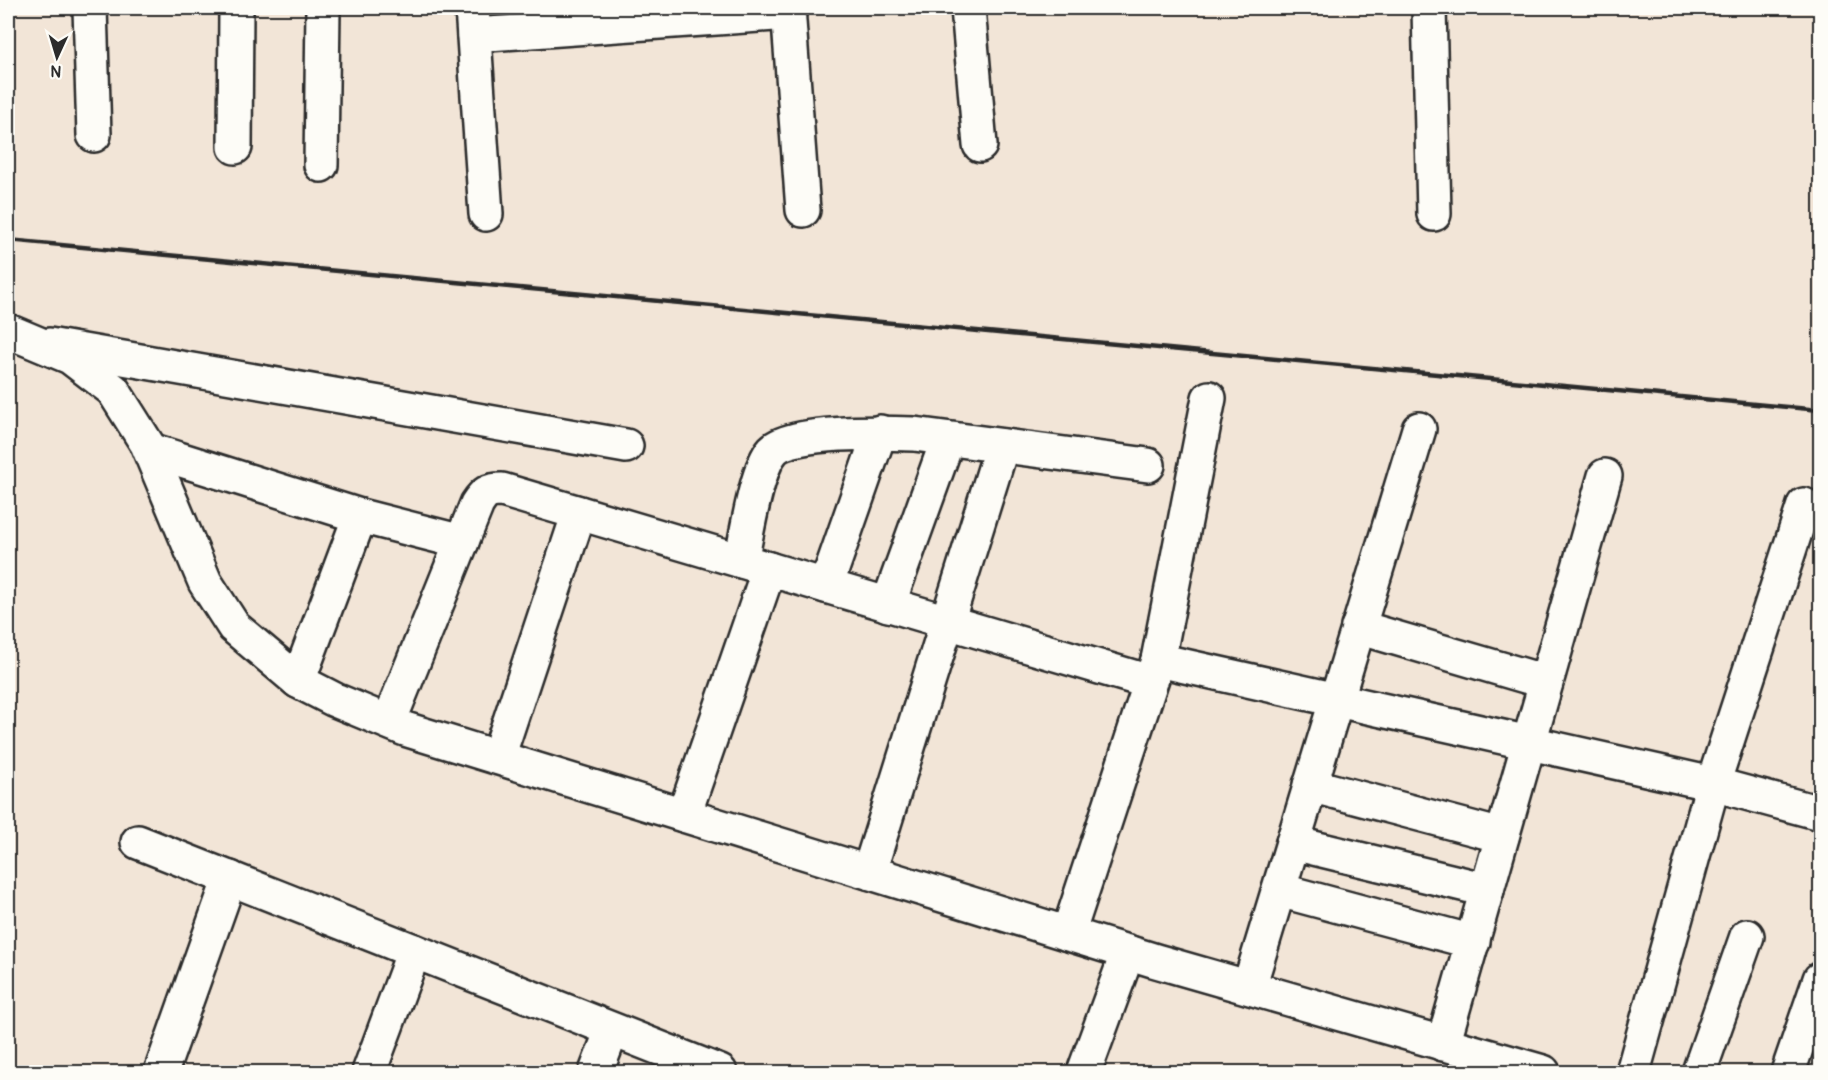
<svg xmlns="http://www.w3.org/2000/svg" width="1828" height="1080" font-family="Pangolin,sans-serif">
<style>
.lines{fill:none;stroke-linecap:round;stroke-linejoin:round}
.minor-casing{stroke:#2b2b2b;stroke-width:38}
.major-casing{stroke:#2b2b2b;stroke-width:38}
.minor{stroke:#fdfcf7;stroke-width:33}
.major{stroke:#fdfcf7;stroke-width:33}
.rail{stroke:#2b2b2b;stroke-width:4.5}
</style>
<rect width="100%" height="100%" fill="#f2e5d7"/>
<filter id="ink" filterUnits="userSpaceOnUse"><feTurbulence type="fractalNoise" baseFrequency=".0167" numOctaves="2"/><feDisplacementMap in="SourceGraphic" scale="12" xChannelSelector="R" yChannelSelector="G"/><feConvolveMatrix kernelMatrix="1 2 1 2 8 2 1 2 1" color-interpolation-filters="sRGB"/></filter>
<g filter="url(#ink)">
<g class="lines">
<defs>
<g id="minor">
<polyline points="90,8 94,135"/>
<polyline points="472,8 486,214"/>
<polyline points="788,8 803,210"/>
<polyline points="968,8 980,145"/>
<polyline points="1429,8 1434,214"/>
<polyline points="474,35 789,13"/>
<polyline points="235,147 236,8"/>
<polyline points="321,165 323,8"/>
<polyline points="49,345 626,446"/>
<polyline points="150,450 360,516 462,542"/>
<path d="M 741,561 C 747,534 756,469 773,450 C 791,430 887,433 914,434 L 1148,465"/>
<polyline points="826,586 880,432"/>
<polyline points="888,605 948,439"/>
<polyline points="1358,627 1546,682"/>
<polyline points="1158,660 1713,784 1820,813"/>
<polyline points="298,681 360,516"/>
<path d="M 389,722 L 477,504 C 484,493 488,490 502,490 L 1150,682"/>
<polyline points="498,757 579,513"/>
<polyline points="1310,785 1502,836"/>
<polyline points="684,815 769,569"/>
<polyline points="138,842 720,1072"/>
<polyline points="1293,843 1487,890"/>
<polyline points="869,872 1002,446"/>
<polyline points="1279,890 1473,942"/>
<polyline points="1068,934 1158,660 1209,398"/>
<polyline points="1249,987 1419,429"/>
<polyline points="1443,1044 1605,476"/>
<polyline points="161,1072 230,878"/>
<polyline points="369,1072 414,951"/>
<polyline points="596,1072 612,1030"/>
<polyline points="1084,1072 1128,952"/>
<polyline points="1633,1072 1713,784 1804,505"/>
<polyline points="1699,1072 1747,936"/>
<polyline points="1788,1072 1820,979"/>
</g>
<polyline id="major" points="8,331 70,357 113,390 147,444 205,582 234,627 298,681 335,700 405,729 1156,961 1543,1072"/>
</defs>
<use href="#minor" class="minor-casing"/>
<use href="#major" class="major-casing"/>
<use href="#minor" class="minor"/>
<use href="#major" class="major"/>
<polyline class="rail" points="8,240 1820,410"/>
</g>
</g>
<rect width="1828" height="1080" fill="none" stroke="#fdfcf7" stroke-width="30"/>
<rect x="15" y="15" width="1798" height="1050" fill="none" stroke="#2b2b2b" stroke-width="2" filter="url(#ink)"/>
<g transform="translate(57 57) rotate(184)" stroke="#fdfcf7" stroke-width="4.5" paint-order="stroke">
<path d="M0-4.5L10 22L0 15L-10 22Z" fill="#2b2b2b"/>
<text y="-9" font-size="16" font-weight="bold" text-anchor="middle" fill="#2b2b2b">N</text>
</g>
</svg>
